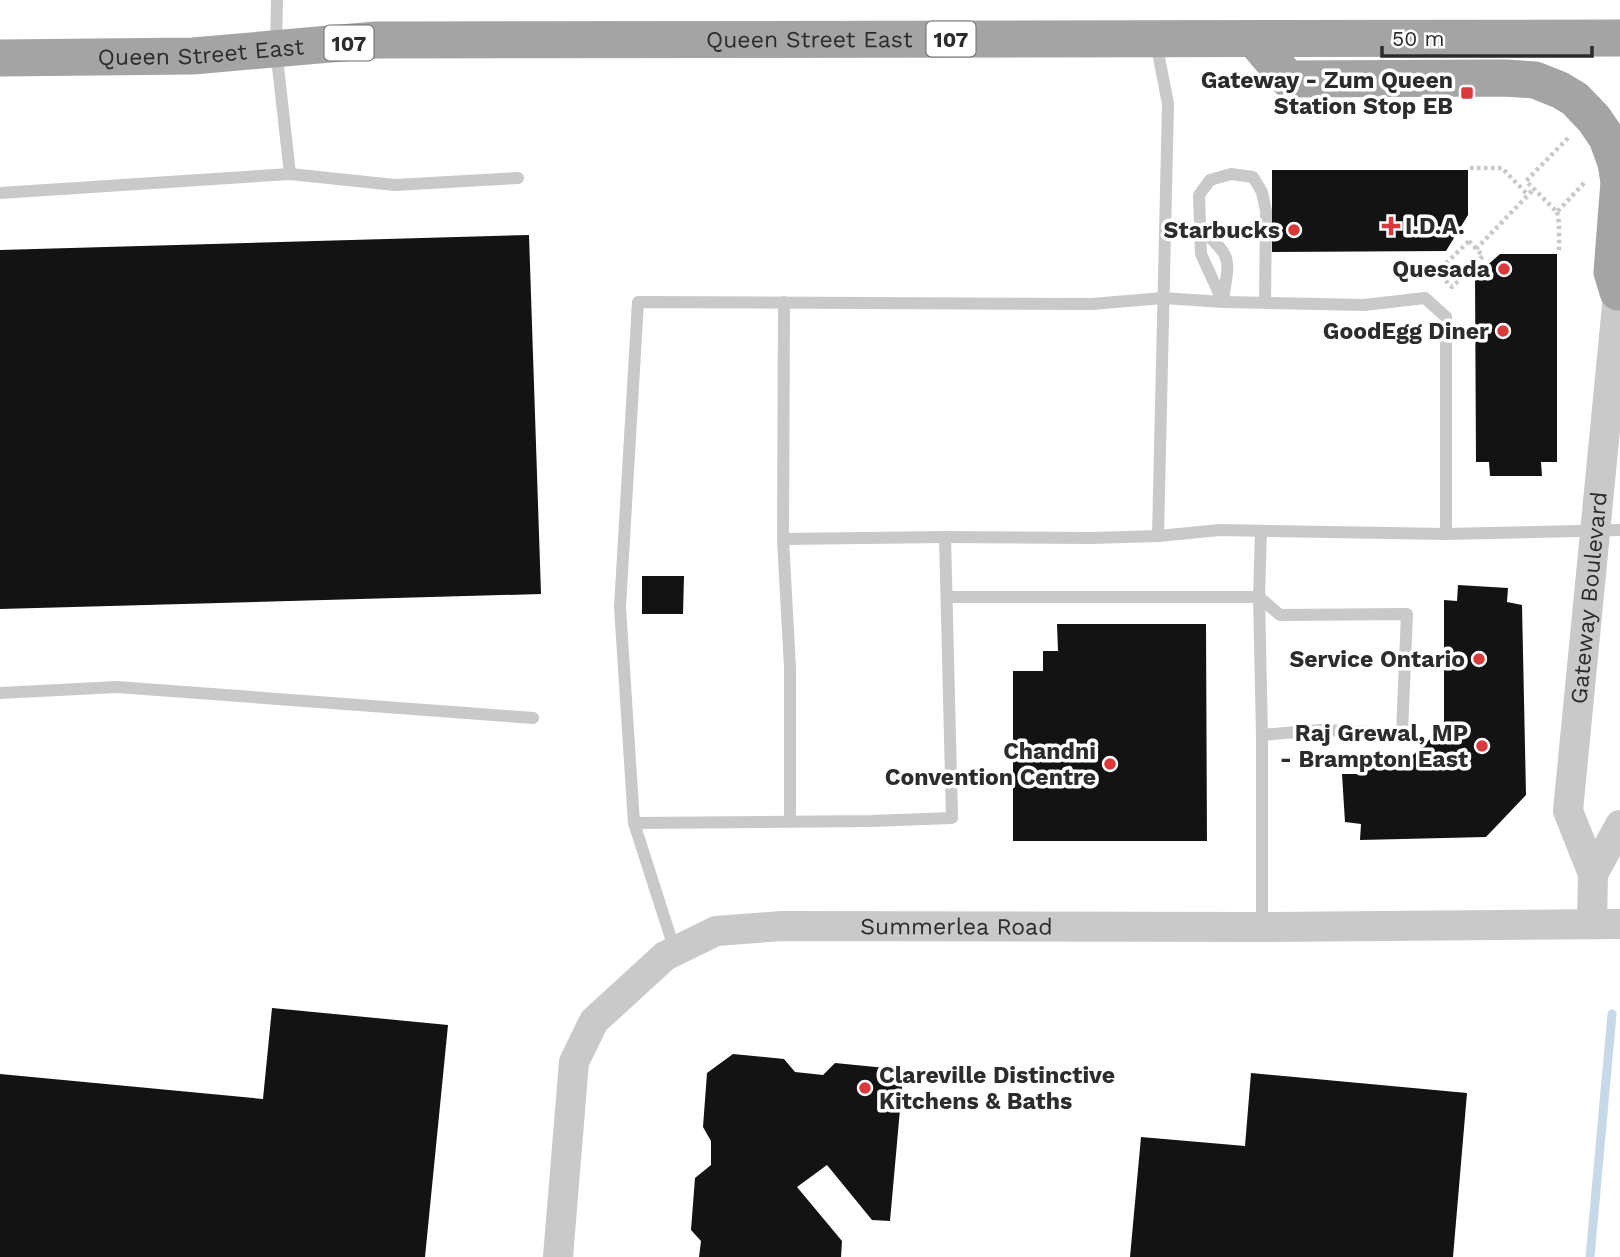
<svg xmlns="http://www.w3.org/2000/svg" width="1620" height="1257" font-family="'Work Sans',sans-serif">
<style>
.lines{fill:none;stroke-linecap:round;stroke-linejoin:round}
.stream{stroke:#c7d9e8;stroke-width:9}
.building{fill:#131313}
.path{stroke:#c9c9c9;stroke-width:4.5;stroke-dasharray:3.5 3.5;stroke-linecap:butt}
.service{stroke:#c9c9c9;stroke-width:12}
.tertiary{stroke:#c9c9c9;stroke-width:30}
.primary{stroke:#a4a4a4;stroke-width:37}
.poi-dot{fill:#d9393b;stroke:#fff;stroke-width:2.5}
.labels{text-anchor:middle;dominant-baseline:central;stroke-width:7;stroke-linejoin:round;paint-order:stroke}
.shield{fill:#fff;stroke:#6b6b6b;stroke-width:2}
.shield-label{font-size:21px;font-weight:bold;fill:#2c2c2c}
.street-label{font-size:23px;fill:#2c2c2c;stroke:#fff}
.poi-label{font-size:23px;font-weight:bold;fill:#2c2c2c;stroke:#fff;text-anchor:end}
</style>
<rect width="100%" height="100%" fill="#fff"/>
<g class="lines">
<polyline class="stream" points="1590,1257 1612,1014"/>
</g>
<g class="building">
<polygon points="1272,170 1468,170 1468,215 1446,251 1272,252"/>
<polygon points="529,235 541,594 0,609 0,250"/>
<polygon points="1500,254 1557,254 1557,462 1541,462 1542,476 1490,476 1489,462 1476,462 1475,276"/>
<polygon points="642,576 684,576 683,614 642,614"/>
<polygon points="1458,585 1508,588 1507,602 1522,605 1526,795 1486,837 1360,840 1361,824 1345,822 1342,774 1358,774 1360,759 1410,758 1444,726 1444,600 1457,601"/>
<polygon points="1057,624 1206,624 1207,841 1013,841 1013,671 1043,671 1043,651 1058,651"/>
<polygon points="272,1008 448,1025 425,1257 0,1257 0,1074 263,1099"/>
<polygon points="733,1054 784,1059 795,1072 823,1075 835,1063 886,1068 902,1087 890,1221 872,1220 827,1165 797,1187 842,1241 841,1257 699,1257 701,1241 691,1230 695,1178 711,1165 711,1141 703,1127 707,1073"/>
<polygon points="1251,1073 1467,1093 1453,1257 1130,1257 1141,1137 1245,1146"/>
</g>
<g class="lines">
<g class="path">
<polyline points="1568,138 1526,181 1557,212 1585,182"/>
<polyline points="1470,168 1502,168 1528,195"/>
<polyline points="1557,212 1559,223 1559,253"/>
<polygon points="1469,241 1483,256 1452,287 1437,272"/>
<polyline points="1476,249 1534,189"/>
</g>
<g class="service">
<polyline points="277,0 276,49 290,174"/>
<polyline points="1156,42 1168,104 1158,536"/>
<polyline points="0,193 290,174 395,185 518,178"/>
<path d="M 1200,228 C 1234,259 1229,257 1223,301"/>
<polyline points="784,302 783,539 790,668 790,821"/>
<polyline points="1223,302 1201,254 1199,195 1210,180 1231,174 1253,177 1262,192 1266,211 1265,303"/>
<polyline points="1261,531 1259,597 1280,615 1407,614 1402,733 1320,730 1262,735"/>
<polyline points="783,539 945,537 1092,538 1158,536 1220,530 1446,534 1620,530"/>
<polyline points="948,597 1259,597 1262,735 1262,927"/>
<polyline points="0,693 117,687 533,718"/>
<polyline points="634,823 872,821 952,818 945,537"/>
<polyline points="675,951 634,823 620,607 638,302 1092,304 1163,298 1223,302 1364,305 1425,298 1446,317 1446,534"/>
</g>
<g class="tertiary">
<polyline points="1593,874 1620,825"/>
<path id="s1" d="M 1592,924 L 1593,874 L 1568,811 L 1620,275"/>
<path id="s2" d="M 558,1257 L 574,1062 L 594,1021 L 665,956 L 716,931 L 782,926 L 1262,927 L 1620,924"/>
</g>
<g class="primary">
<polyline points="1254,39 1288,79 1505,78 1535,80 1560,90 1575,99 1594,119 1607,138 1616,163 1619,182 1612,272 1618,292"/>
<path id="s3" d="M 0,58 L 193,56 L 376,40 L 1620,38"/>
</g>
</g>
<g class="poi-dot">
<rect x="1460" y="86" width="14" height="14" rx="3.5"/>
<path d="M1387.5 215.5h7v7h7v7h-7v7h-7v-7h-7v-7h7z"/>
<circle cx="1294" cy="230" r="7"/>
<circle cx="1504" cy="269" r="7"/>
<circle cx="1503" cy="331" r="7"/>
<circle cx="1479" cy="659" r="7"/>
<circle cx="1482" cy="746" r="7"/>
<circle cx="1110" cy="764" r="7"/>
<circle cx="865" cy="1088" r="7"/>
</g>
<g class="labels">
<g class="shield">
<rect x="926.5" y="21.5" width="49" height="35" rx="5"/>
<rect x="324.5" y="25.5" width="49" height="35" rx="5"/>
</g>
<g class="shield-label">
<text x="951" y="39">107</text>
<text x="349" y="43">107</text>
</g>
<g class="street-label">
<text stroke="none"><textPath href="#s3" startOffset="810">Queen Street East</textPath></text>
<text stroke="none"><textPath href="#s3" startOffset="201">Queen Street East</textPath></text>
<text stroke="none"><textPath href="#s1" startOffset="332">Gateway Boulevard</textPath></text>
<text stroke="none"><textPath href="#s2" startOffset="635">Summerlea Road</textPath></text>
</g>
<g class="poi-label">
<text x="1453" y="80">Gateway - Zum Queen<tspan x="1453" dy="26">Station Stop EB</tspan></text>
<text x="1405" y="226" text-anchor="start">I.D.A.</text>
<text x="1280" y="230">Starbucks</text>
<text x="1490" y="269">Quesada</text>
<text x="1489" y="331">GoodEgg Diner</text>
<text x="1465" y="659">Service Ontario</text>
<text x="1468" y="733">Raj Grewal, MP<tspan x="1468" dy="26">- Brampton East</tspan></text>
<text x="1096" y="751">Chandni<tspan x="1096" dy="26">Convention Centre</tspan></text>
<text x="879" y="1075" text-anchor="start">Clareville Distinctive<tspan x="879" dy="26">Kitchens &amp; Baths</tspan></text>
</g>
</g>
<path d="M1382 46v10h210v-10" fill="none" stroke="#2c2c2c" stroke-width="3.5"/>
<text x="1392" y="46" font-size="21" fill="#2c2c2c" stroke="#ffffff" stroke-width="5" paint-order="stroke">50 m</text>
</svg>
